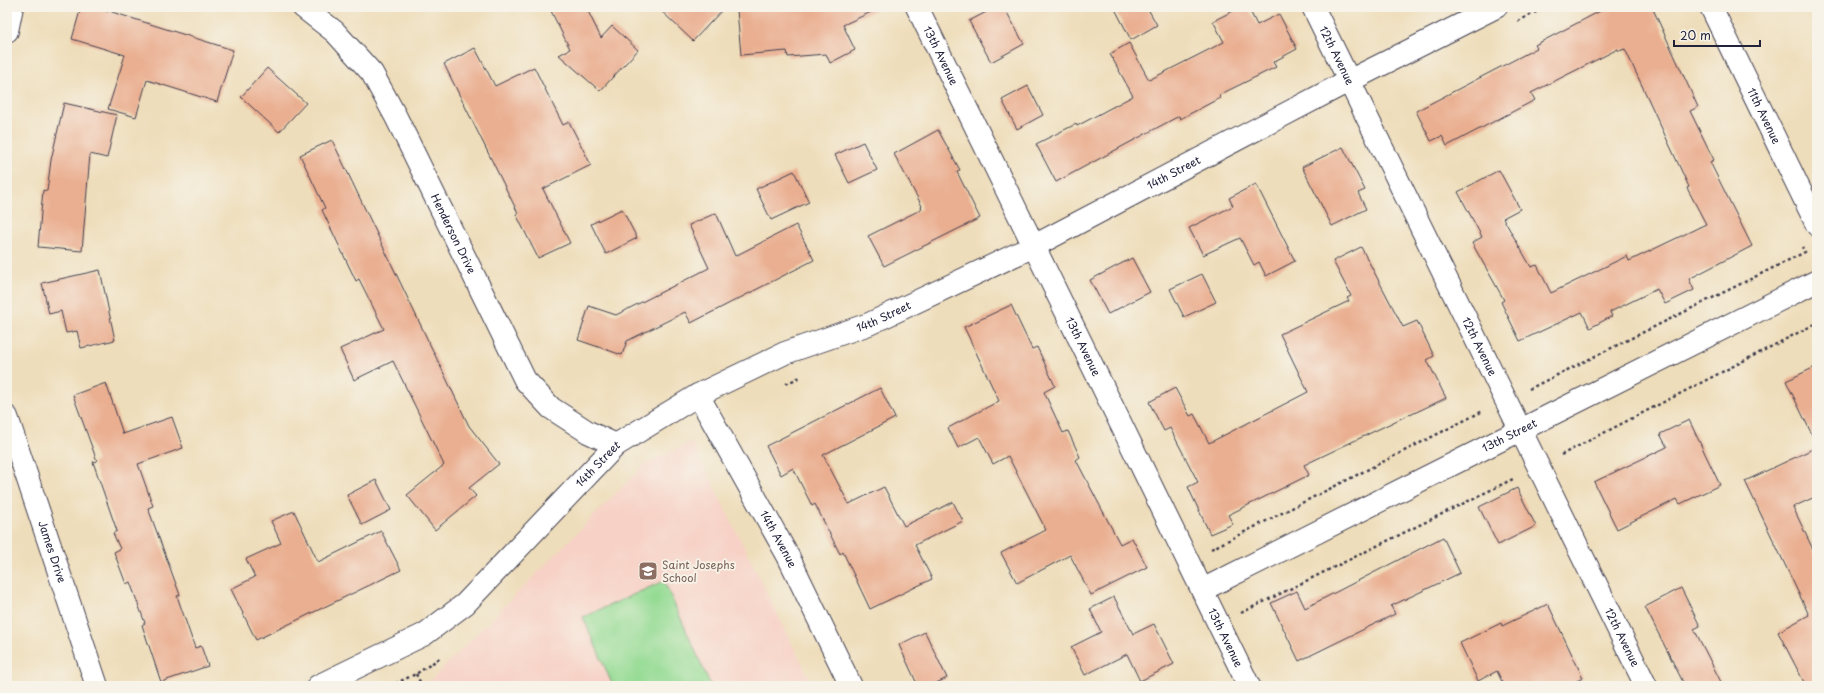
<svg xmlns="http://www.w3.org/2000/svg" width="1824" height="693" font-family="'Playpen Sans',sans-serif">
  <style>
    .built { fill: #f7d1c6 }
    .green { fill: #95db94; stroke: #5c7e68 }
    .building { fill: #eaaf91 }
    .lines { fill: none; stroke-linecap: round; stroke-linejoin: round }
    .minor-casing { stroke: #413e4e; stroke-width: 24 }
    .path { stroke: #413e4e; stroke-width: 2.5; stroke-dasharray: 3 3; stroke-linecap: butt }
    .minor { stroke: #fff; stroke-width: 22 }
    .labels { text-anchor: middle; stroke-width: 3.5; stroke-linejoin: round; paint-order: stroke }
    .street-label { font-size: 11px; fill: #22223b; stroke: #f7f3e8 }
    .education-label { font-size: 11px; fill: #785e54; stroke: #f7f3e8; text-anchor: start }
  </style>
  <rect width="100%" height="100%" fill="#f7f3e8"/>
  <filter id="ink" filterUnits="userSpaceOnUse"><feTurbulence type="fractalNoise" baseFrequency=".025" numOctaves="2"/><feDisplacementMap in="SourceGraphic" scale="8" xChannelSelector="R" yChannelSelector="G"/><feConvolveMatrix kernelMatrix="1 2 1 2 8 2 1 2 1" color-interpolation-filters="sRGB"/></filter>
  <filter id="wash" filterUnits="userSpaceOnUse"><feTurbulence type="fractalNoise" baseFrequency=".012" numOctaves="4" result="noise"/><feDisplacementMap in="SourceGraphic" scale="16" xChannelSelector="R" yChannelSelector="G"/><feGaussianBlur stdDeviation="0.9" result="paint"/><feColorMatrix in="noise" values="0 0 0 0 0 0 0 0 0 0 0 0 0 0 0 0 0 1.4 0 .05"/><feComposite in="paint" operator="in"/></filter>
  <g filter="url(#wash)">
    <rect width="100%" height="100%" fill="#eeddba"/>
    <path class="built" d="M692 442 813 686H416L433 678 645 464Z"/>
    <path class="green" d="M664 581 711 686H613L583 617Z"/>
    <g id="blocks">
      <path class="building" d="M81 7H96L233 50 217 102 147 80 136 117 108 109 125 55 72 39Z
        M549 7H586L601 38 612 26 638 50 600 91 559 55 570 49Z
        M657 7H725L693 41Z
        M769 7H882L843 25 855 50 830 63 826 54 788 57 787 51 741 55 737 10Z
        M996 7H1004L1024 44 991 62 969 21Z
        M1114 7H1147L1157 25 1131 40Z
        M1241 7H1248L1257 25 1279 14 1297 49 1273 62 1276 67 1219 95 1220 98 1180 119 1179 116 1056 182 1036 144 1076 124 1077 126 1133 96 1110 54 1129 43 1149 80 1224 42 1213 21Z
        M1608 7H1652L1698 107 1690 111 1714 160 1710 162 1752 246 1689 279 1694 290 1665 304 1657 289 1610 312 1612 316 1590 328 1582 312 1520 341 1501 302 1504 300 1472 243 1482 237 1458 192 1499 170 1520 209 1503 218 1531 267 1537 265 1551 293 1627 256 1629 261 1706 224 1687 188 1689 187 1625 49 1619 51 1618 49 1531 93 1535 100 1447 146 1442 136 1431 141 1416 111 1537 48 1535 45Z
        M475 48 495 86 534 67 563 125 569 122 591 165 543 189 570 243 538 258 516 214 518 213 444 64Z
        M267 68 306 103 279 132 241 97Z
        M1028 86 1043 115 1017 129 1002 100Z
        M64 103 117 115 107 158 90 154 82 251 38 247 43 190 47 191 51 160Z
        M938 130 960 170 957 172 980 218 884 266 868 236 922 209 921 207 922 206 894 154Z
        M332 140 469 426 499 464 469 488 476 496 435 530 407 495 444 465 393 361 354 380 340 349 384 329 359 279 356 281 322 210 325 208 300 155Z
        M863 142 877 170 849 183 835 155Z
        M1343 147 1365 190 1358 193 1366 209 1332 226 1302 167Z
        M794 171 809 202 771 220 756 189Z
        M1256 184 1295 261 1266 276 1259 262 1254 265 1240 238 1203 255 1189 228 1233 206 1229 198Z
        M622 209 637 238 606 254 591 224Z
        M716 213 735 256 796 225 814 260 691 323 685 312 627 341 622 355 578 340 589 306 616 315 709 268 689 225Z
        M1361 247 1403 327 1417 321 1434 356 1427 360 1446 398 1410 415V414L1304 465 1309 475 1228 515 1233 524 1210 534 1188 487 1198 482 1170 428 1164 431 1149 402 1175 388 1190 416 1194 414 1209 443 1308 392 1280 334 1349 301 1347 298 1351 296 1333 261Z
        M1132 258 1150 292 1108 314 1090 280Z
        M100 270 115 340 81 348 77 331 66 333 61 311 49 314 42 283Z
        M1202 274 1216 302 1184 317 1170 289Z
        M1011 305 1032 349 1037 347 1055 386 1044 392 1063 433 1068 431 1080 457 1076 460 1120 544 1132 538 1147 567 1091 595 1070 555 1017 583 1001 553 1046 530 1008 456 993 464 979 437 958 448 948 428 999 401 964 327Z
        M1817 366V445L1786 381Z
        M106 383 123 434 172 417 183 448 138 464 153 506 148 508 180 595 177 596 195 648 201 646 208 666 161 682 142 625 145 623 130 582 126 584 114 552 120 549 113 533 117 531 93 462 97 461 73 395Z
        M880 388 895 418 823 455 849 504 884 487 904 526 953 502 963 521 915 545 932 579 870 609 843 552 840 554 815 504 812 506 793 468 781 475 766 446Z
        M1689 420 1720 485 1680 504 1677 499 1617 529 1594 482 1667 447 1660 434Z
        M1817 447V496L1793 507 1817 558V686H1806L1778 632 1809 615 1745 481Z
        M376 480 391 510 362 525 347 495Z
        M1517 488 1536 526 1498 545 1479 507Z
        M294 511 318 562 381 531 401 570 256 640 231 589 255 577 246 559 281 543 271 521Z
        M1443 537 1460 573 1391 606 1395 614 1299 661 1271 603 1297 591 1305 608Z
        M1681 588 1700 626 1694 629 1723 686H1685L1645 607Z
        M1114 597 1133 634 1154 624 1174 664 1140 681 1127 654 1085 675 1071 647 1101 632 1090 609Z
        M1548 604 1583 678 1566 686H1504L1497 671 1478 681 1460 643 1501 623 1502 626Z
        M925 632 947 678 930 686H918L899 645Z"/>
    </g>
  </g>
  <g filter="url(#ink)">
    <use href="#blocks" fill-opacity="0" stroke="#413e4e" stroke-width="1"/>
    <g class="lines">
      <g class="minor-casing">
        <g id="minor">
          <path id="s1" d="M303 7 335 32 372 73 396 117 525 380 551 408 588 432 616 445"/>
          <path id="s2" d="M917 7 1249 686"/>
          <path id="s3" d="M1313 7 1646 686"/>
          <path id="s4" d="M1711 7 1817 225"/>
          <path d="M7 31 12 7"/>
          <path id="s5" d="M698 395 788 556 851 686"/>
          <path id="s6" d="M7 417 97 686"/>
          <path id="s7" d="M1202 590 1817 281"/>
          <path id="s8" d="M318 686 425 634 465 604 616 445 698 395 785 353 869 324 1034 246 1335 88 1496 7"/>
        </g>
      </g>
      <path class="path" d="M1518 21 1546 7
        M786 384 800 377
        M1529 389 1805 252 1802 247
        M1561 455 1817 323
        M1211 549 1483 411
        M1241 613 1515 478
        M416 674 422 686
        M390 686 416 674 440 658"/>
      <use href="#minor" class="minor"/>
    </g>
  </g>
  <defs>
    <g id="school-square" transform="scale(1)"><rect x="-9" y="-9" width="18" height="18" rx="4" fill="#8d6e63" stroke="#f7f3e8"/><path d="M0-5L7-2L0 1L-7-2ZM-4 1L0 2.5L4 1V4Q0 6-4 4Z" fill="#fff"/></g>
  </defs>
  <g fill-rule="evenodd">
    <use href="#school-square" x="648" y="571"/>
  </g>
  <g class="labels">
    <g class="street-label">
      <text dy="4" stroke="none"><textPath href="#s2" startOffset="54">13th Avenue</textPath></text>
      <text dy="4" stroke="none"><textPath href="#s3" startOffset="54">12th Avenue</textPath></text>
      <text dy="4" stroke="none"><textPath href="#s4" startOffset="121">11th Avenue</textPath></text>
      <text dy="4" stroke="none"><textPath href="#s8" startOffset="1010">14th Street</textPath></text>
      <text dy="4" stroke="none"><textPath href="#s1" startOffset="276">Henderson Drive</textPath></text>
      <text dy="4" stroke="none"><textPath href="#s8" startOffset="686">14th Street</textPath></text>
      <text dy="4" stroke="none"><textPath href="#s2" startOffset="378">13th Avenue</textPath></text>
      <text dy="4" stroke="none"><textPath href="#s3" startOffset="378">12th Avenue</textPath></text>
      <text dy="4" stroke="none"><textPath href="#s7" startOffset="344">13th Street</textPath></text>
      <text dy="4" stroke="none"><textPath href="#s8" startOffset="362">14th Street</textPath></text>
      <text dy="4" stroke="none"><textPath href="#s5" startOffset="165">14th Avenue</textPath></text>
      <text dy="4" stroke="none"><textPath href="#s6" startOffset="142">James Drive</textPath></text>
      <text dy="4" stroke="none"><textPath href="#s3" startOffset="702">12th Avenue</textPath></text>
      <text dy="4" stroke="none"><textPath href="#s2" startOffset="702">13th Avenue</textPath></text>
    </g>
    <g class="education-label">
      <text x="662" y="569">Saint Josephs<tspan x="662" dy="13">School</tspan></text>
    </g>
  </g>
  <rect width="1824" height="693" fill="none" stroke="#f7f3e8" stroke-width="24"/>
  <path d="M1674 40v6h86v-6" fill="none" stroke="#22223b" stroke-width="2"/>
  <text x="1680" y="40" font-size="12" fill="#22223b" stroke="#f7f3e8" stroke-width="3" paint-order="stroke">20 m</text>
</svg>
